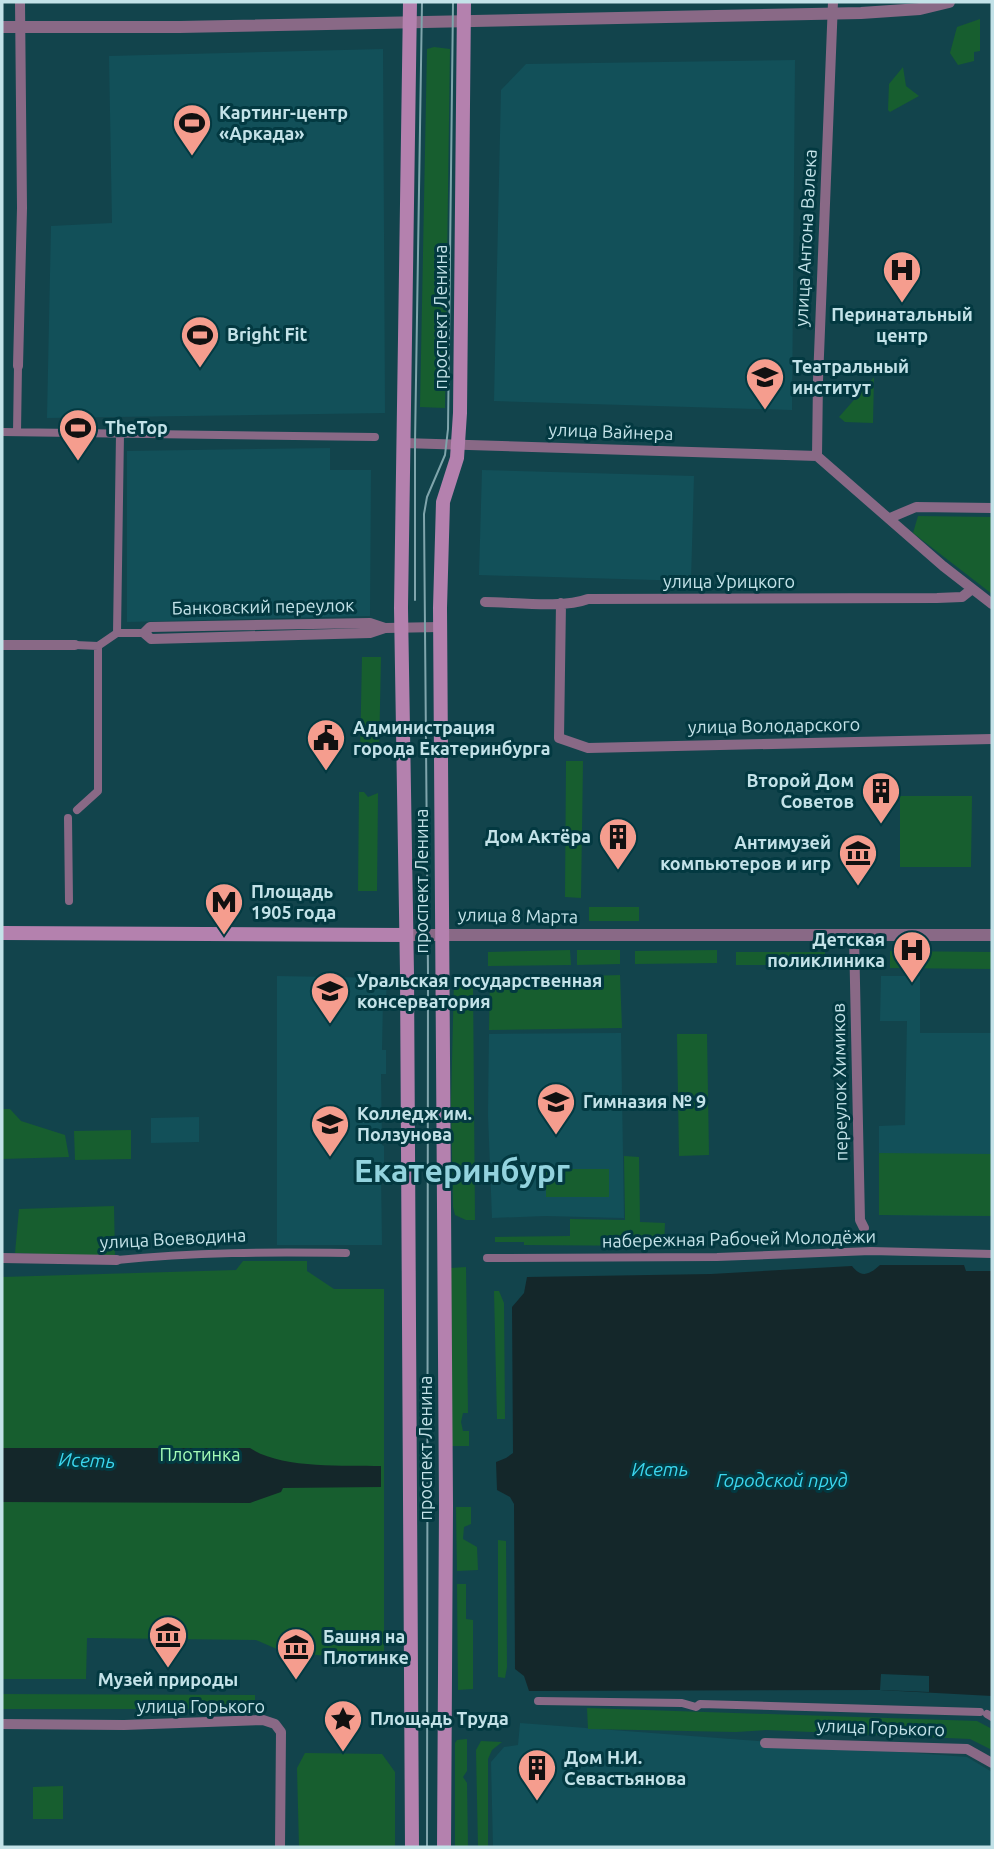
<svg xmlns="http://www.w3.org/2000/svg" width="994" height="1849" font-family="Ubuntu,sans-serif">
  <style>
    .built { fill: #125059 }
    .green { fill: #175e2f }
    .water { fill: #14272a }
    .pier { fill: #12444c }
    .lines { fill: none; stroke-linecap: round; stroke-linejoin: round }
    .pedestrian { stroke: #896986; stroke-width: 8 }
    .minor { stroke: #896986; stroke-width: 10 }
    .tertiary { stroke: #896986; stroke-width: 12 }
    .secondary { stroke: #b481ae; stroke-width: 14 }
    .tram { stroke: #7fa5ac; stroke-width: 2 }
    .labels { text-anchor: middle; stroke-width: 6; stroke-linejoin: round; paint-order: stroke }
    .poi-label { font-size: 18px; font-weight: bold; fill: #c3e2e8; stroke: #033941; text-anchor: start }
    .street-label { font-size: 18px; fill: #c3e2e8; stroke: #033941 }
    .park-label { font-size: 18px; fill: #a4fcb7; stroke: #033941 }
    .water-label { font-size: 19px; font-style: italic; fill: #3bd6ee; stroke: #033941 }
    .town-label { font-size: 32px; font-weight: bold; fill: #93d3de; stroke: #033941 }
  </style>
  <rect width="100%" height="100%" fill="#12444c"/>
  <path class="built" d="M383 49 385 413 47 418 51 226 112 223 109 56Z
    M795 60 792 410 494 401 501 90 526 64Z
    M330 448V470H371L370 616 127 622V451Z
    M482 470 694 476 691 581 479 575Z
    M277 976 387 978 386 999 383 1000 382 1050H386V1074H381L382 1145 384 1146V1173L381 1174 382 1245H277Z
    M881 976H920V1033H992V1216L879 1215V1126L905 1125 907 1021H880Z
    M621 1033 624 1218 545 1216 492 1218 488 1115 489 1034Z
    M199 1117V1142L151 1143V1118Z
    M520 1723 967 1757 992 1772V1847H493L491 1762 504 1747 518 1745Z"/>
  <path class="green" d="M980 19V51L974 52V61L958 65 950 53 957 27Z
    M434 47 450 49 445 408 420 407 427 49Z
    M903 67 906 86 919 96 890 112 888 110 889 84Z
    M874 377 873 423 845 422 839 417Z
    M918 516 992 517V594L913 533Z
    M362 657H381L379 754H374L372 751 360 754Z
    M566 761H583L581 898 565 897Z
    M359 792H364L368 797 378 793 377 891H358Z
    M900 796H972L971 867H900Z
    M589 907H639V921H589Z
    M570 950 571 965 488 966V952Z
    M577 950H620V964L577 965Z
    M717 950V963L635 964V951Z
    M890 951 992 952V969L890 968Z
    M736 952H825V965H736Z
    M620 975 622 1028 489 1030 490 979Z
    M454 978H469L473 982 475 1220H466L455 1215 453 1207 451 1102Z
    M677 1034H707L709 1155 679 1156Z
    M2 1109H10L21 1121 65 1135 69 1157 2 1159Z
    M131 1130V1159L75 1160 74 1131Z
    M879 1153 992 1154V1216L879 1215Z
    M624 1156 639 1157 640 1222 665 1223 664 1246 524 1245V1242H495V1237L570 1236V1219L625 1220Z
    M546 1169H609V1197H546Z
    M114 1206 115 1257 15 1253 19 1209Z
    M243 1261H307V1271L334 1289H384V1656L362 1658 286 1653 256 1640 87 1638 86 1679H2V1277L236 1270Z
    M466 1267 468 1413H463L461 1422 463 1431H469V1446H452L451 1268Z
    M494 1291H499L504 1303 505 1419H497Z
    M456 1507H471V1524L464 1527 463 1539 477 1547 478 1570 457 1571Z
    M498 1540 506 1541 507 1667 505 1678 498 1677Z
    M466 1584V1619L473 1620V1689L458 1690 457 1584Z
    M2 1694 255 1695V1709H2Z
    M587 1708 977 1721 992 1729V1750L970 1739 766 1730 736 1732 588 1729Z
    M467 1739V1771L463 1777 467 1783 468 1847H455V1743L457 1740Z
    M481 1741 502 1742 492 1750 488 1759V1847H478L476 1750Z
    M305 1753 382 1754 395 1772V1847H299L297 1768Z
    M63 1786V1819H33V1787Z"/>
  <path class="water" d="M880 1265H964L966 1271H992V1696L880 1690 529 1691 524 1676 515 1669 514 1504 510 1497 497 1490 496 1462 506 1458 513 1453 512 1307 524 1293 527 1277 711 1274 852 1266C862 1279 870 1274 880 1265Z
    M2 1448H250C281 1469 343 1465 381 1466V1487L283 1488 281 1492 250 1503 2 1502Z"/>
  <path class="pier" d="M881 1674 929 1676V1692L880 1690Z"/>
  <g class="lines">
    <path class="pedestrian" d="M2 432 375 437
      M17 432 18 366
      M117 633 120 434
      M75 645 98 646 117 633H144
      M77 810 98 791V646
      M68 818 69 901
      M487 1258 717 1257 871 1251 992 1254
      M117 1260C194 1252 270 1252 346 1253
      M538 1701 682 1703 696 1707 700 1704 980 1712
      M987 1714 992 1717"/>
    <path class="minor" d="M833 2 818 380 817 456 943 566 992 604
      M18 366 22 208 20 2
      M403 443 817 456
      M890 518 916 507 992 508
      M485 602C513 602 562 609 588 599L937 598 962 597 972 589
      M561 603 559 738 588 748 992 739
      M385 628 370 633 151 639 144 633 150 627 370 623 385 628 440 627
      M2 645H75
      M854 935 860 1220 864 1228
      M2 1258 117 1260
      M2 1724 124 1725 263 1720 275 1724 281 1732 280 1847
      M765 1743 967 1749 992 1763"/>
    <path class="tertiary" d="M2 27H179L861 13 920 9 949 2
      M406 935H992"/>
    <path class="secondary" d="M410 2 401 608 407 973 412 1847
      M2 933 406 935
      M444 1847 446 1505 440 608 443 502 457 458 460 413 464 2"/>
    <path class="tram" d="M415 600V443L422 2
      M427 1847 428 974 424 514 427 497 445 455 448 429 453 2"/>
  </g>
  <defs>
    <g id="stadium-pin" transform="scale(2.0125)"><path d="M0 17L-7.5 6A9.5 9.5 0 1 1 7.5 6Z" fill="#f59d8e" stroke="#033941"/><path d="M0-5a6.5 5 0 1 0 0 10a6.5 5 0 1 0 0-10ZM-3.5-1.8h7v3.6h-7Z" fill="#111"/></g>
    <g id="hospital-pin" transform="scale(2.0125)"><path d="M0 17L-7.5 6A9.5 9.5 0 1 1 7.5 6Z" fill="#f59d8e" stroke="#033941"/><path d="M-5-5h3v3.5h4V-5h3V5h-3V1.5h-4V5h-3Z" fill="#111"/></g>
    <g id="university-pin" transform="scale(2.0125)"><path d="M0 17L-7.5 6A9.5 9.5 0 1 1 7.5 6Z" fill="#f59d8e" stroke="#033941"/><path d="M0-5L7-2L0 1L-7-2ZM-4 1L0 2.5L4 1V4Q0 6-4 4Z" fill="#111"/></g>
    <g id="civic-pin" transform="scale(2.0125)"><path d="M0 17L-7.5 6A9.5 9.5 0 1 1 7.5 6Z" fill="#f59d8e" stroke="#033941"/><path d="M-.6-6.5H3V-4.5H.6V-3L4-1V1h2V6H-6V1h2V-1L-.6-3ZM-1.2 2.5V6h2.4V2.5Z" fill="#111"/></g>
    <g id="building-pin" transform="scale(2.0125)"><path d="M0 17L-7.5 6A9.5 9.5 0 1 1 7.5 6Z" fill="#f59d8e" stroke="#033941"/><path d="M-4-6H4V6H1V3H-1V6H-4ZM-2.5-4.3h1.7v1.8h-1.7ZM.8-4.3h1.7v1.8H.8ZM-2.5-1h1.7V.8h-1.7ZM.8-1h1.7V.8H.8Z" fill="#111"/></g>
    <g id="museum-pin" transform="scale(2.0125)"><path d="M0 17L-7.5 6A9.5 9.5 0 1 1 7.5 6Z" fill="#f59d8e" stroke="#033941"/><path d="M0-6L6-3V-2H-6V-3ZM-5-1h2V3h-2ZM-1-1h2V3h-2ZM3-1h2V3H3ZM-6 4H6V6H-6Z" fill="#111"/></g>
    <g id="metro-pin" transform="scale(2.0125)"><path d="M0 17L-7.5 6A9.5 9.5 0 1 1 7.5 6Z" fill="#f59d8e" stroke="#033941"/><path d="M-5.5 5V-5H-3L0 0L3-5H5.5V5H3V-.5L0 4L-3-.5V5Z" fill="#111"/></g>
    <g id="school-pin" transform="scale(2.0125)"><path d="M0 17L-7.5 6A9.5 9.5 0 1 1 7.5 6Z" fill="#f59d8e" stroke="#033941"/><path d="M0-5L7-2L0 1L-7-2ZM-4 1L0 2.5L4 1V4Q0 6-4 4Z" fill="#111"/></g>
    <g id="sight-pin" transform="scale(2.0125)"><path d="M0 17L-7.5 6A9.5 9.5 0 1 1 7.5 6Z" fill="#f59d8e" stroke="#033941"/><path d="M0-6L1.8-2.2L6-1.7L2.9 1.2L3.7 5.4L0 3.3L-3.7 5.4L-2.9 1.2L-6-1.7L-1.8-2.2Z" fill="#111"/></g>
  </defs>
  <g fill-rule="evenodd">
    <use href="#stadium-pin" x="192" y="123"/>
    <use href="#hospital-pin" x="902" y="270"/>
    <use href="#stadium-pin" x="200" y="335"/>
    <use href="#university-pin" x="765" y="377"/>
    <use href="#stadium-pin" x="78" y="428"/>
    <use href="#civic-pin" x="326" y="738"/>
    <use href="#building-pin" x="881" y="791"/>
    <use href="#building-pin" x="618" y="837"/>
    <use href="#museum-pin" x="858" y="853"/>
    <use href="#metro-pin" x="224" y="902"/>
    <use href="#hospital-pin" x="912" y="950"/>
    <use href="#university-pin" x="330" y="991"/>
    <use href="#school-pin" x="556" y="1102"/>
    <use href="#university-pin" x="330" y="1124"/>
    <use href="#museum-pin" x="168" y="1635"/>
    <use href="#museum-pin" x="296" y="1647"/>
    <use href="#sight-pin" x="343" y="1719"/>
    <use href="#building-pin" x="537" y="1768"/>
  </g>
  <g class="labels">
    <g class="poi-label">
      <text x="219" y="119">Картинг-центр<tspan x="219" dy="21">«Аркада»</tspan></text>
      <text x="902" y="321" text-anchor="middle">Перинатальный<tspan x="902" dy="21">центр</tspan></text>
      <text x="227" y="341">Bright Fit</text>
      <text x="792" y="373">Театральный<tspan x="792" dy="21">институт</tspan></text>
      <text x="105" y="434">TheTop</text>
      <text x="353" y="734">Администрация<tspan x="353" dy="21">города Екатеринбурга</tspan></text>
      <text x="854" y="787" text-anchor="end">Второй Дом<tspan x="854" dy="21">Советов</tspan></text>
      <text x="591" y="843" text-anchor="end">Дом Актёра</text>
      <text x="831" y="849" text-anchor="end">Антимузей<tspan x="831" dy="21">компьютеров и игр</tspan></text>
      <text x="251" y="898">Площадь<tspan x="251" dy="21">1905 года</tspan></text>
      <text x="885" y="946" text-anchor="end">Детская<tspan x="885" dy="21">поликлиника</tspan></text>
      <text x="357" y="987">Уральская государственная<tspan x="357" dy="21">консерватория</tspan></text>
      <text x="583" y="1108">Гимназия № 9</text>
      <text x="357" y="1120">Колледж им.<tspan x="357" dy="21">Ползунова</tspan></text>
      <text x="323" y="1643">Башня на<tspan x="323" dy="21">Плотинке</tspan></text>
      <text x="168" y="1686" text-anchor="middle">Музей природы</text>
      <text x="370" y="1725">Площадь Труда</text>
      <text x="564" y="1764">Дом Н.И.<tspan x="564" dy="21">Севастьянова</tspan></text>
    </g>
    <g class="street-label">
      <text transform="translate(806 238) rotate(-87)" y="6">улица Антона Валека</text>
      <text transform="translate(441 317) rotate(-90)" y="6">проспект Ленина</text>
      <text transform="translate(611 432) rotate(2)" y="6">улица Вайнера</text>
      <text x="729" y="588">улица Урицкого</text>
      <text transform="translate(263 607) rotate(-1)" y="6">Банковский переулок</text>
      <text transform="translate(774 726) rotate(-1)" y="6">улица Володарского</text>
      <text transform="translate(422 881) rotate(-90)" y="6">проспект Ленина</text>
      <text transform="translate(518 916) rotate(1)" y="6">улица 8 Марта</text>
      <text transform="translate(840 1082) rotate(-91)" y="6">переулок Химиков</text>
      <text transform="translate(173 1239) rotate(-3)" y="6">улица Воеводина</text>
      <text transform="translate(739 1239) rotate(-1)" y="6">набережная Рабочей Молодёжи</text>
      <text transform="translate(426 1448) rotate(-90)" y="6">проспект Ленина</text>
      <text x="201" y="1713">улица Горького</text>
      <text transform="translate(881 1728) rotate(2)" y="6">улица Горького</text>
    </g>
    <g class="park-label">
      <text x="200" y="1461">Плотинка</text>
    </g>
    <g class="water-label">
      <text transform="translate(87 1460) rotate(2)" y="7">Исеть</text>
      <text x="660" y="1476">Исеть</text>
      <text x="782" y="1487">Городской пруд</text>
    </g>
    <g class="town-label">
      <text x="462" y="1182">Екатеринбург</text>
    </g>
  </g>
  <rect width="994" height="1849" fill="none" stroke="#c3e2e8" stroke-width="7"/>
</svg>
